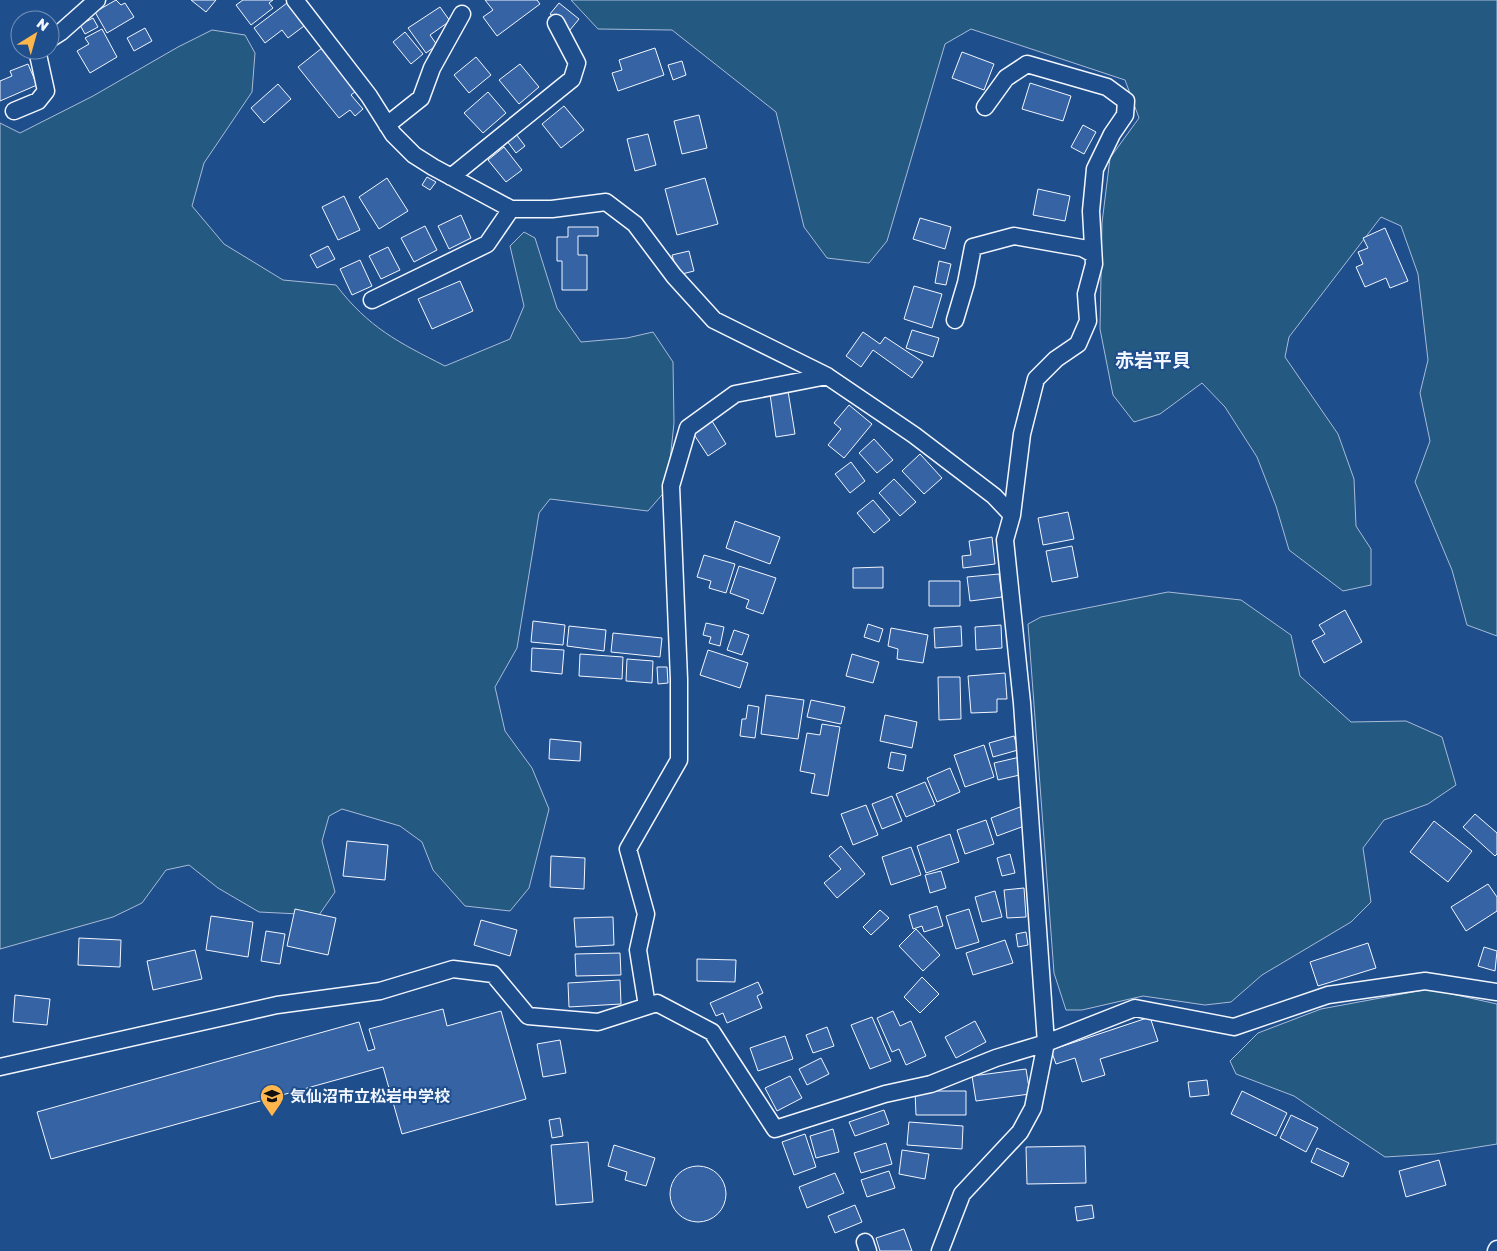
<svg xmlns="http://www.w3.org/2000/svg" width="1497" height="1251" font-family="'Golos Text','Noto Sans JP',sans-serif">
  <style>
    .green { fill: #245a82; stroke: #a8bbd7 }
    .building { fill: #3563a3; stroke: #f2f6ff }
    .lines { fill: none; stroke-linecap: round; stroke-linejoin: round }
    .minor-casing { stroke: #f2f6ff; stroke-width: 19 }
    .minor { stroke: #1f4e8c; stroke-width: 16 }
    .labels { text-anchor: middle; stroke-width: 4; stroke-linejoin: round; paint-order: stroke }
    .poi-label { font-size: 16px; font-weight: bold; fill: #f2f6ff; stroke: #1f4e8c; text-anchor: start }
    .quarter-label { font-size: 19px; font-weight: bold; fill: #f2f6ff; stroke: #1f4e8c }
  </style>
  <rect width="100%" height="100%" fill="#1f4e8c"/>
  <path class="green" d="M571 0H1497V636L1467 625 1452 570 1415 482 1430 441 1420 393 1428 360 1418 274 1401 226 1381 217 1289 337 1285 357 1338 434 1354 479 1356 526 1371 549V585L1343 591 1289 550 1276 506 1257 457 1225 407 1202 383 1160 414 1134 422 1113 395 1100 329 1102 223 1110 158 1139 118 1125 80 971 29 945 44 887 241 869 263 827 258 804 227 776 112 672 30 598 29Z
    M212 30 245 35 255 53 252 92 204 163 192 206 224 244 283 280 336 285C369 328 398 342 445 366L510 339 524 306 510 246 524 232 535 238 557 308 581 342 627 338 653 332 673 362 674 423 667 489 648 511 550 499 539 513 517 648 495 687 505 731 532 768 549 809 529 888 510 911 465 906 433 870 422 842 400 826 342 809 329 816 322 841 335 892 319 915 259 912 218 888 189 865 166 870 142 903 113 917 0 949V123L20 133 93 96 178 47Z
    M1168 592 1241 600 1291 635 1300 676 1351 722 1406 721 1442 737 1456 785 1428 804 1384 820 1363 848 1371 902 1351 922 1262 975 1231 1002 1205 1005 1143 996 1082 1010H1066L1054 973 1028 624 1041 617Z
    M1429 989 1497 1004V1144L1435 1154 1385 1157 1294 1096 1236 1074 1230 1061 1258 1033 1321 1009Z"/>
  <path class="building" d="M116 0 121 5 125 3 134 17 107 33 95 12Z
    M191 0H216L206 12Z
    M243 0H273L269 3 273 8 251 25 236 5Z
    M485 0H537L540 4 497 36 483 17 493 10Z
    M287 3 304 26 288 38 282 30 265 43 254 28Z
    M559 3 579 19 570 30 550 14Z
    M440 7 450 21 430 35 437 45 426 53 408 28Z
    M93 18 98 27 85 34 80 25Z
    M145 28 152 41 134 51 127 38Z
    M102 29 117 57 90 73 77 51 89 44 85 38Z
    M405 32 423 54 411 64 393 42Z
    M322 48 356 91 351 95 363 109 355 116 350 110 339 118 298 67Z
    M655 48 664 75 618 91 612 73 622 70 619 60Z
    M962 52 994 64 984 90 952 78Z
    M476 57 491 75 469 93 454 75Z
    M682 61 686 75 673 80 668 65Z
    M28 64 37 85 0 101V81L12 76 10 71Z
    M520 64 539 87 519 104 499 80Z
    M1030 83 1071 96 1063 121 1022 109Z
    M278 84 291 99 264 123 251 108Z
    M488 92 506 113 483 133 464 113Z
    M564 106 584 130 561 148 542 124Z
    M699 115 707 148 682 154 674 121Z
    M1083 125 1096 132 1084 154 1071 147Z
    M516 134 525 146 516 153 507 141Z
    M648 134 656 165 635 171 627 139Z
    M504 147 522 170 506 182 488 160Z
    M427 177 436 182 430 190 422 185Z
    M387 178 408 211 379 229 359 197Z
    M705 178 718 224 677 235 665 189Z
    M1038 189 1070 196 1065 221 1033 215Z
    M344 196 360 230 338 240 322 207Z
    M461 215 471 238 449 249 438 226Z
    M920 218 951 227 945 249 913 239Z
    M425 226 437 250 414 262 401 238Z
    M568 227H598V236H578V255H587V290H562V261H557V237H568Z
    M1385 228 1408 281 1390 288 1386 278 1365 287 1356 267 1363 264 1358 252 1368 248 1363 238Z
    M328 246 335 259 317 268 310 255Z
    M388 247 400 270 381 279 369 256Z
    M689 251 694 271 678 275 672 255Z
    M360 260 372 286 352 295 340 269Z
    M939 261 951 264 946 285 935 283Z
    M460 281 473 311 432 329 418 299Z
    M914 286 942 294 932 328 904 319Z
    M912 330 939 338 933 357 906 348Z
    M863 332 880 344 885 337 923 362 912 378 873 350 861 367 846 356Z
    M788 391 795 434 776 437 770 394Z
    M849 405 872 424 844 458 828 445 841 429 834 423Z
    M712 421 726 444 708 456 693 433Z
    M874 439 893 460 877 473 859 453Z
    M920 454 942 478 924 494 902 471Z
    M851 462 865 481 850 493 835 474Z
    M894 479 916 502 900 516 879 493Z
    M873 500 890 520 874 533 857 513Z
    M1068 512 1074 539 1043 545 1038 518Z
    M735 521 780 537 770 564 726 548Z
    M992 537 995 564 963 568 962 556 971 555 969 541Z
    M1072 546 1078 577 1052 582 1046 551Z
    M704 555 735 564 726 593 709 588 711 581 697 577Z
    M739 566 776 578 763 614 746 608 749 600 730 593Z
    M883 567V588H853V568Z
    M999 574 1002 597 970 601 967 577Z
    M929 581H960V606H929Z
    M1345 610 1362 642 1324 663 1312 641 1325 634 1319 625Z
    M533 621 565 625 563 645 531 642Z
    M706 623 724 627 720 646 709 643 711 637 703 635Z
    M868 624 883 629 879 642 864 637Z
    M1001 625 1002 648 976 650 975 627Z
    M569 626 606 630 604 651 567 646Z
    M961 626 962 646 935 648 934 628Z
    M891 628 928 635 923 663 897 659 898 649 888 646Z
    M734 630 749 635 742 655 727 650Z
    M613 633 662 638 660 657 611 652Z
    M532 648 564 650 562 674 531 671Z
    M708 650 748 663 740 688 700 675Z
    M580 654 623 657 622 679 579 676Z
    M852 654 879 662 873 683 846 676Z
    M627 659 653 661 652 683 626 681Z
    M657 667H667L668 683 658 684Z
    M1005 673 1007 699H997V712L971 713 968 676Z
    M938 677H960L961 719 939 720Z
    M766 695 804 700 798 739 761 734Z
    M811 700 845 707 841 724 807 717Z
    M748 705 759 707 755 738 740 736 742 719H746Z
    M885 715 917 722 912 748 880 741Z
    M822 724 840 727 828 796 811 793 815 774 800 771 807 733 820 735Z
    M1014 736 1018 750 993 757 989 743Z
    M550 739 581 742 580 761 549 759Z
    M984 745 994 777 965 787 954 755Z
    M891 752 906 755 903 771 888 768Z
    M1020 757 1024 774 998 780 994 763Z
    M950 768 960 792 937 802 927 778Z
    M925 782 935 805 906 817 896 794Z
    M892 796 902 821 882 829 872 804Z
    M866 805 878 835 853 845 841 814Z
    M1020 807 1027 825 997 836 991 818Z
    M1475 814 1497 833V854L1495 856 1463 827Z
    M986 820 994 844 965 854 957 830Z
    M1434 821 1472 851 1448 882 1410 852Z
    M950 834 959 862 926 873 917 846Z
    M347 841 388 845 385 880 343 876Z
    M841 846 865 874 837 898 824 883 841 869 829 856Z
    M911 847 921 875 891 885 882 857Z
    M1010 854 1015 873 1002 876 997 858Z
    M551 856 585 858 584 889 550 887Z
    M941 871 946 888 930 893 925 875Z
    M1488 884 1497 897V911L1466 931 1451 907Z
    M1024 888 1026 917 1007 918 1004 890Z
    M995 891 1002 917 982 922 975 897Z
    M937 906 943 926 924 932 922 926 913 929 909 915Z
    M295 909 336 918 328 955 287 946Z
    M969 909 979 942 956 949 946 916Z
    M880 910 889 918 871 935 863 927Z
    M211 916 253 922 248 957 206 950Z
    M613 917 614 945 576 947 574 918Z
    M481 920 517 930 510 956 474 945Z
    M916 929 940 955 923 971 899 946Z
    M266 931 285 934 280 964 261 961Z
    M1026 932 1028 945 1018 947 1016 934Z
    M79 938 121 940 120 967 78 965Z
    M1005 940 1013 963 973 975 966 953Z
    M1368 943 1376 968 1318 986 1310 962Z
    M1484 947 1497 951 1495 971 1478 966Z
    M195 950 202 979 153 990 147 961Z
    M620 953 621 975 576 976 575 954Z
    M697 959 736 960 735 982 697 981Z
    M922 977 939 994 920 1013 904 997Z
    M620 980 621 1004 569 1007 568 983Z
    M758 982 763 993 757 996 762 1008 727 1023 723 1013 716 1016 710 1003Z
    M15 995 50 999 47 1025 13 1022Z
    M443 1009 447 1026 501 1011 526 1099 402 1134 383 1067 51 1159 37 1112 359 1022 368 1051 375 1049 369 1029Z
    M893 1011 900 1026 911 1021 926 1056 906 1065 899 1049 892 1052 877 1018Z
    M872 1017 891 1061 870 1069 851 1025Z
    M1150 1017 1158 1041 1100 1059 1105 1075 1082 1082 1075 1058 1056 1064 1051 1050Z
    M975 1021 986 1042 956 1058 945 1037Z
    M827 1027 834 1046 813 1053 806 1035Z
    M785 1036 793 1059 758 1071 750 1048Z
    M560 1040 566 1073 543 1077 537 1044Z
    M821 1058 829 1074 807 1085 799 1069Z
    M1026 1069 1030 1094 976 1101 972 1076Z
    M790 1076 802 1098 777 1111 765 1088Z
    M1207 1080 1209 1095 1190 1097 1188 1082Z
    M915 1091H966V1115H916Z
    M1242 1091 1287 1113 1276 1136 1231 1114Z
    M884 1110 889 1124 855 1136 849 1122Z
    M1291 1115 1318 1128 1306 1152 1280 1138Z
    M560 1118 563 1136 552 1138 549 1120Z
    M909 1122 963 1126 962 1149 907 1145Z
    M833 1129 839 1152 816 1158 810 1136Z
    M805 1134 816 1167 794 1175 782 1142Z
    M588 1142 593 1202 556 1205 551 1145Z
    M886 1143 892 1164 861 1173 854 1153Z
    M614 1145 655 1158 646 1186 625 1180 627 1172 608 1166Z
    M1085 1146 1086 1183 1027 1184 1026 1147Z
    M1317 1148 1349 1163 1343 1177 1311 1162Z
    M902 1150 929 1154 925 1179 899 1174Z
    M1439 1160 1446 1185 1406 1197 1399 1171Z
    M670 1194a28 28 0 1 1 56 0a28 28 0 1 1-56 0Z
    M889 1171 895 1188 867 1197 861 1180Z
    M835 1173 844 1193 807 1208 799 1187Z
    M855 1205 862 1222 835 1233 828 1216Z
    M1092 1205 1094 1218 1077 1221 1075 1207Z
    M904 1229 912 1251H880L876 1238Z"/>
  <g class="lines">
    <g class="minor-casing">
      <path id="minor" d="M50 39 61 32 97 0
        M985 107 1006 78 1027 64 1107 87 1126 101 1125 115 1112 134 1095 169 1091 211 1094 264 1086 294 1088 321 1078 344 1056 359 1036 379 1022 434 1012 515
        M14 111 38 101 46 91 37 50
        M387 125 421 98 432 68 462 14
        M451 177 572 79 577 63 556 23
        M372 300 487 244 511 209
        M955 320 966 283 973 247 1014 236 1082 248 1093 254
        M647 1006 638 950 646 914 628 849 679 760V679L671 486 688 428 735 394 827 376
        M0 1067 277 1005 380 991 453 969 493 974 528 1016 598 1022 657 1003 712 1032 775 1129 885 1094 931 1084 996 1058 1046 1043 1022 703 1005 540 1012 515 994 496 914 435 827 376 714 320 674 276 635 224 606 202 552 209H511L433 167 414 155 393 134 369 96 295 0
        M865 1242 868 1251
        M940 1251 962 1194 1020 1132 1033 1108 1046 1043 1135 1008 1234 1027 1328 995 1425 981 1497 992
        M1496 1251 1497 1249"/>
    </g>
    <use href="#minor" class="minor"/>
  </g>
  <defs>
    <g id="school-pin" transform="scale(1.25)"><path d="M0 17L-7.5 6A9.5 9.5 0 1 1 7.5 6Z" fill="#ffb74d" stroke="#1f4e8c"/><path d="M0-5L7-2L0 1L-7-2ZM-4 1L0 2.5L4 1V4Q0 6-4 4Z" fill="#111"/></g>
  </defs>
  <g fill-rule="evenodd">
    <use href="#school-pin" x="272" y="1096"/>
  </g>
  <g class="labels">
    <g class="poi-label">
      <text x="290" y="1102">気仙沼市立松岩中学校</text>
    </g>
    <g class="quarter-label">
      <text x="1153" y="367">赤岩平貝</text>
    </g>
  </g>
  <g transform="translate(35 35) rotate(37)"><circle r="24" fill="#1f4e8c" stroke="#7391ba"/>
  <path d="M0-4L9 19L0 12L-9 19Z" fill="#ffb74d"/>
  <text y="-8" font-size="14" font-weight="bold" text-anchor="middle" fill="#f2f6ff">N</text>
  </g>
</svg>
